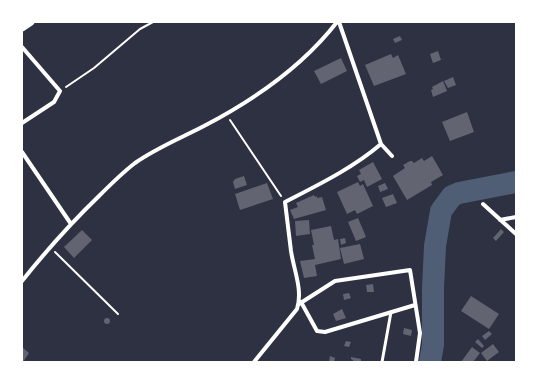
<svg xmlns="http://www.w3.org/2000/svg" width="538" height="384" font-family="'DM Sans',sans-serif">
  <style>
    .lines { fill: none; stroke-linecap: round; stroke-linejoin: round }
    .river { stroke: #4f5d75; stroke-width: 22 }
    .building { fill: #626471 }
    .path { stroke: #fff; stroke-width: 2 }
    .service { stroke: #fff; stroke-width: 3 }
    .minor { stroke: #fff; stroke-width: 4 }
    .tertiary { stroke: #fff; stroke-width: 7 }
  </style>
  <rect width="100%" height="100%" fill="#2d3142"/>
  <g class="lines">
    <path class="river" d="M430 362 433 345V288L435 246 441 211 452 196 459 193 516 182"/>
  </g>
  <path class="building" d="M400 36 402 40 395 43 393 39Z
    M438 51 441 60 433 63 430 54Z
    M391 54 393 58 398 55 406 74 374 86 365 65Z
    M341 58 347 71 321 84 314 71Z
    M453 77 456 85 448 88 444 81Z
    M443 81 447 91 433 97 431 90 433 89 432 87Z
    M467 112 474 132 450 141 442 122Z
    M432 156 443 175 431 182 432 185 407 200 393 176 405 168 403 165 410 161H412L414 163 422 158 424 161Z
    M373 162 382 179 367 187 364 180 360 182 357 176 361 174 359 170Z
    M244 176 247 185 235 189 233 182 235 179Z
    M358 182 360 186 363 184 373 206 357 214 355 210 347 214 337 192Z
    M267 183 273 199 240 210 235 194Z
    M385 183 388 189 380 192 378 186Z
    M393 194 397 203 386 207 382 198Z
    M314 195 315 197 317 196V198L322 197 326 210 294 219 290 210 298 207 296 203Z
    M358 218 366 237 356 241 348 222Z
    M309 220 310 234 296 236 295 221Z
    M331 226 334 240 338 239 341 259 315 265 317 276 304 278 300 261 315 259 312 245H314L311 230Z
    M501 229 504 232 496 241 493 238Z
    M82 230 92 240 74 258 64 247Z
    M345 238 346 243 341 245 340 239Z
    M360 244 364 259 344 264 340 248Z
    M373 284 374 292H367L366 285Z
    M349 293 351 298 344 300 343 294Z
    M471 296 499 314 489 329 461 311Z
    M342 309 346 318 336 321 333 314Z
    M104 321a3 3 0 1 1 6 0a3 3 0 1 1-6 0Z
    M404 328 412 330 411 336 403 334Z
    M489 331 492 334 485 340 482 336Z
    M478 339 484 346 482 348 475 342Z
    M346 341 351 342 349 347 344 346Z
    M493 344 499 352 487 361 481 353Z
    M22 347 29 353 23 362H22Z
    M472 347 480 353 473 362H461Z
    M330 356 335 358 334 362H329Z
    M351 357 361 359V362H353V360L351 359Z"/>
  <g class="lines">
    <path class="path" d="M66 87 94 68 140 29 153 22
      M230 120 281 196
      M55 252 118 314"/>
    <path class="service" d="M382 362 391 312"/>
    <path class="minor" d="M22 47 60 91 54 102 22 123
      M381 144 392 156
      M22 152 71 224
      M483 204 516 234
      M500 220 516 217
      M22 281C46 251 71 223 99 196 110 185 122 173 135 163 156 148 181 138 204 126 254 100 302 67 337 22
      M301 302 317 331 325 332 415 305
      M299 304 335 281 410 270 420 333 416 362
      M254 362 297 309C303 290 294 271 291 251 289 235 287 218 285 202 318 185 353 168 381 144L339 22"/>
    <path class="tertiary" d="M22 28 31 22"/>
  </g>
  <rect width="538" height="384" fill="none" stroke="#ffffff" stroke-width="46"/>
</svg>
